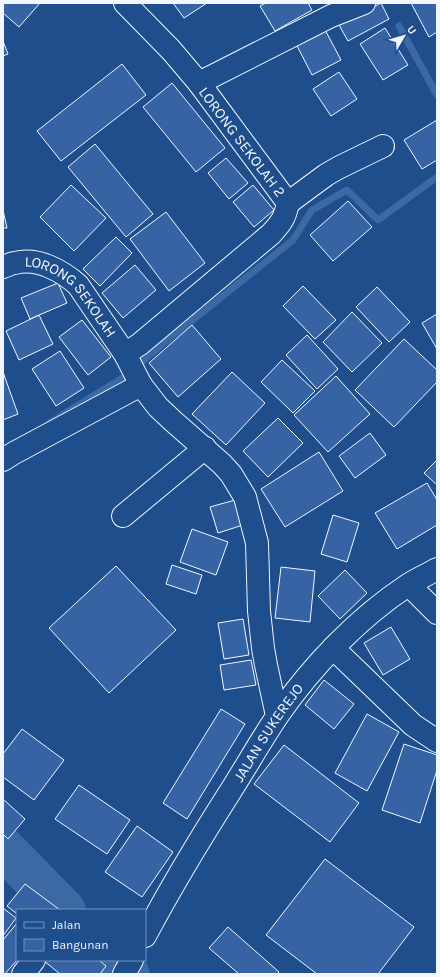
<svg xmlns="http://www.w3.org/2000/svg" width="440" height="977" font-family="Karla,sans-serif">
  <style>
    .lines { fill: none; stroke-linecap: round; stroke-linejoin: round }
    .stream { stroke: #3b69a3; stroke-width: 7 }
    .river { stroke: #3b69a3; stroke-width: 43 }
    .building { fill: #3563a3; stroke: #f2f6ff }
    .minor-casing { stroke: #f2f6ff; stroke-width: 24 }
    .minor { stroke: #1f4e8c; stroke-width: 22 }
    .labels { text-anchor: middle; stroke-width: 3; stroke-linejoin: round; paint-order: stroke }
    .street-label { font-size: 15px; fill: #f2f6ff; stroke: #1f4e8c }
  </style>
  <rect width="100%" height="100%" fill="#1f4e8c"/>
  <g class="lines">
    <path class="stream" d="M399 26 437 95
      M51 422 124 377 159 347 293 240 312 210 347 190 378 220 437 177"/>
    <path class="river" d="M3 848 64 910
      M114 960 128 974"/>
  </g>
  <path class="building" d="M3 3H40L19 27 3 13Z
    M173 3H207L184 18Z
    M266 3H308L312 10 275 31 260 6Z
    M381 3 389 19 348 41 339 25Z
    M411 3H437V32L429 37Z
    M323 26 341 60 312 75 294 40Z
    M385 28 408 65 383 80 360 44Z
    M3 41 8 54 3 56Z
    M122 64 146 95 61 161 37 131Z
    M339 72 357 99 331 116 313 89Z
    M172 83 225 148 196 172 143 107Z
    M437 120V160L422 169 404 140Z
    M95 144 153 214 126 237 68 167Z
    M226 158 248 183 229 199 208 173Z
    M71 185 106 218 74 251 40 217Z
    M253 185 274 210 254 227 233 202Z
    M348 201 372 227 333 261 310 235Z
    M3 210 7 228H3Z
    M166 212 205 263 169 291 130 239Z
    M116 237 132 253 100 286 83 269Z
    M135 265 156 290 123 318 102 293Z
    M58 283 67 303 30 319 21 298Z
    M303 286 336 320 315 339 283 306Z
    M377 287 410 322 389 342 356 307Z
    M352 312 382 343 352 372 323 342Z
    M437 314V349L422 323Z
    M39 315 53 344 19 360 6 331Z
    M82 320 111 357 88 375 59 337Z
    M192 325 221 359 178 397 149 363Z
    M307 335 338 369 317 389 286 355Z
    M404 339 437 370V382L394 427 355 390Z
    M60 351 84 388 56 406 32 369Z
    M282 360 315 391 293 413 261 382Z
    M3 372 18 414 3 420Z
    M232 372 265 403 226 445 192 414Z
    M336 376 370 414 328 452 294 415Z
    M278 418 303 443 268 477 243 451Z
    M370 433 386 455 355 478 339 456Z
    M319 452 343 491 285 527 261 489Z
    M437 460V485L424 473Z
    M427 483 437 500V525L397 549 375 513Z
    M235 500 243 525 218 533 210 507Z
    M333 515 359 523 347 562 321 554Z
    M192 529 228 542 216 575 180 562Z
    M172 565 202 575 196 594 166 584Z
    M116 566 176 630 109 693 49 628Z
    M281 567 315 571 310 622 275 618Z
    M345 570 367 593 340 619 318 596Z
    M243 619 249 655 224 659 218 623Z
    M391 627 410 659 383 675 364 643Z
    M251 660 256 685 224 690 220 665Z
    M324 680 354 704 334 729 305 705Z
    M221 709 245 724 187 819 163 803Z
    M367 714 399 732 367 791 335 773Z
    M22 729 64 760 34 800 3 777V754Z
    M404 744 437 755V770L420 823 382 810Z
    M284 745 359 803 330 842 254 784Z
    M79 785 130 820 107 854 55 819Z
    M3 799 25 819 8 839 3 834Z
    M137 826 173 852 142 897 105 872Z
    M325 859 414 927 378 974H317L266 935Z
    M25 884 60 910H17V914L7 906Z
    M3 908 16 918 3 936Z
    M17 923V960L5 974 3 972V940Z
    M228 927 279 972 277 974H239L209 948Z
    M43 960H99L106 966 100 974H60Z"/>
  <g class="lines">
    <g class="minor-casing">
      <g id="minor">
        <path d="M199 83 331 16 364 3"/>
        <path d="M288 203 326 175 338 168 383 146"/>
        <path id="s1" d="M3 267C7 266 11 263 15 263 38 257 62 271 78 285L125 354 141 385 158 407 174 422 222 464 231 474 245 497 257 543 259 611 263 648 266 665 277 716"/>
        <path d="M125 354 140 344 271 234C281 223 285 218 288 203L199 83 171 50 125 3"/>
        <path d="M3 460 14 453 141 385"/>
        <path d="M123 516 205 448"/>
        <path d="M409 585 437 613"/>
        <path d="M333 648 413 725 437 741"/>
        <path id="s2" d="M145 936C171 887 200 839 230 792 246 767 261 740 278 715 312 666 358 618 408 585 417 579 427 575 437 569"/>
        <path d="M23 974 34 960"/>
        <path d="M124 974 132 960"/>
      </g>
    </g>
    <use href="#minor" class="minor"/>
  </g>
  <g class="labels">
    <g class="street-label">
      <text transform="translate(242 142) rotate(53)" y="5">LORONG SEKOLAH 2</text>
      <text dy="5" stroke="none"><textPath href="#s1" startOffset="83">LORONG SEKOLAH</textPath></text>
      <text dy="5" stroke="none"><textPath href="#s2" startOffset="238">JALAN SUKEREJO</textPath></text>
    </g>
  </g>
  <rect width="440" height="977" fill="none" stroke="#f2f6ff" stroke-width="8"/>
  <rect x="16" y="909" width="130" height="52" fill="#1f4e8c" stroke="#7391ba"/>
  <rect x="24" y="922" width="20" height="6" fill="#1f4e8c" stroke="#7391ba"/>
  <text x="52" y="929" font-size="12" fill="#f2f6ff">Jalan</text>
  <rect x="24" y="939" width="20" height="12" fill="#3563a3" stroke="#7391ba"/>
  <text x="52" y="949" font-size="12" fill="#f2f6ff">Bangunan</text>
  <g transform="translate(404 36) rotate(52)" stroke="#1f4e8c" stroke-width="3" paint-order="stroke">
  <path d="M0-3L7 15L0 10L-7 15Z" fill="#f2f6ff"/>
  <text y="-6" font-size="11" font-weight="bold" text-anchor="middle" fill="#f2f6ff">U</text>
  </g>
</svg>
